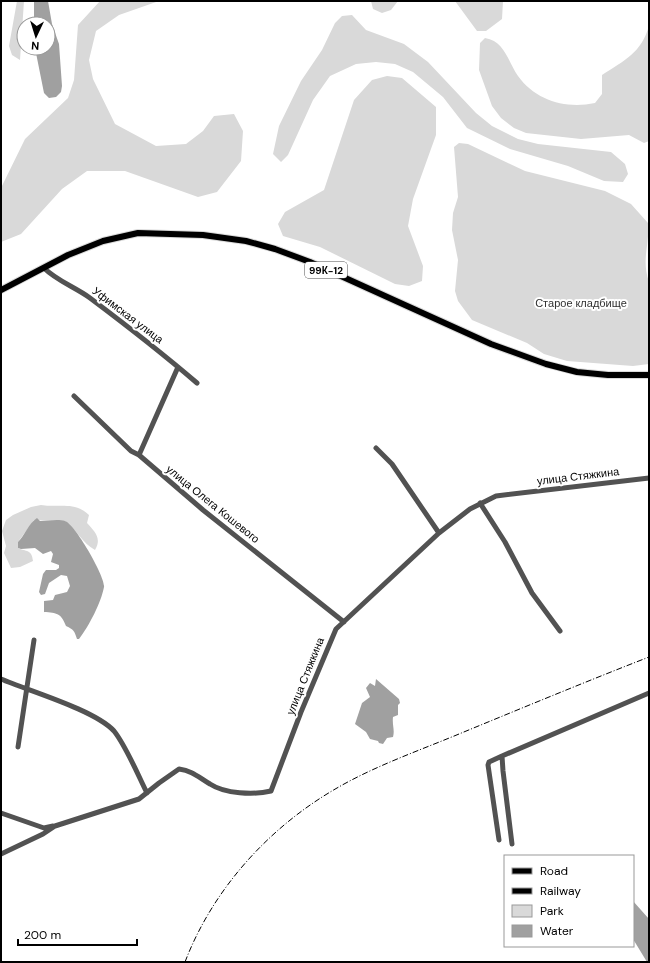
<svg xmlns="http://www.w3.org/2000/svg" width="650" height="963" font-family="'DM Sans',sans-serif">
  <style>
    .green { fill: #d9d9d9 }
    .water { fill: #a0a0a0 }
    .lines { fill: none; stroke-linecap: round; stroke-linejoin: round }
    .major-casing { stroke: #dbdbdb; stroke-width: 8 }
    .minor { stroke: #525252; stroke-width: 5 }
    .major { stroke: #000; stroke-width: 6 }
    .rail { stroke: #000; stroke-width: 1; stroke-dasharray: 6 2 1 2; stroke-linecap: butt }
    .labels { text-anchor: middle; stroke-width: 4; stroke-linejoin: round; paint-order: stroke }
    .shield { fill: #fff; stroke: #4c4c4c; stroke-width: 1 }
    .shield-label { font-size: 10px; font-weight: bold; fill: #000 }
    .park-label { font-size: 11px; fill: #303030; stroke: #fff }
    .street-label { font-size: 11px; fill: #000; stroke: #fff }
  </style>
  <rect width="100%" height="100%" fill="#fff"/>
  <path class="green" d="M17 1H24L20 60 12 55 9 46Z
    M100 1H159L119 15 96 31 89 60 93 79 115 124 156 146 186 144 203 131 214 116 234 114 243 131 241 161 217 192 198 197 125 171H87L62 189 21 234 1 242V188L25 139 68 98 74 80 78 25Z
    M371 1H398L391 10 382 13 373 9Z
    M455 1H503L502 19 486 31H477Z
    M352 15 366 30 404 44 428 62 476 113 492 126 518 139 538 144 611 152 625 164 628 174 623 182 604 181 568 166 510 149 467 128 443 97 413 72 395 64 376 62 356 64 330 76 313 100 288 155 281 162 273 154 279 126 301 81 322 50 335 23 342 16Z
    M649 26V141L644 143 629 135 581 139 526 133 514 128 501 118 492 106 479 70 480 43 485 38C505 41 508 62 518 76 536 101 566 109 595 103L602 94V75C625 60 641 53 649 26Z
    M387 76 402 78 436 107V135L413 199 408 226 423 266 422 281 409 286 395 284 320 247 283 236 278 224 285 212 324 190 354 100 372 80Z
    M459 143 468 144 525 171 605 191 631 204 648 223C650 244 641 259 649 282V364L633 366 567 361 544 354 527 343 472 320 458 301 455 291 458 260 452 230 453 213 458 197 454 147Z
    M41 505C58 508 75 501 89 515L87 523C95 532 102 538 95 550 82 543 77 530 65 521L34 520 18 542V548C26 552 32 549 33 561L20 567 11 568 4 553 6 546 2 531 6 520 13 515 31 507Z"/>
  <path class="water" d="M34 1H48L52 24 59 44 62 86 61 92 56 97 49 98 44 93 35 48H48V24H34Z
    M37 518 40 521C47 521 58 519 65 521 75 524 106 578 104 587 101 603 89 626 79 639H77C74 630 74 630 66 626 61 613 57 613 44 612V601L53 600 55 595 67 592 70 586 67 576 61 575 49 583 45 594 41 595 39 592 43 574 46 570H56L59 568V565L51 562 53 554 51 551 43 554 35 548 21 549 18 548V542C25 535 28 524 37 518Z
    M376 679 399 699 400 703 398 705V715L393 717C392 725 395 730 393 737L387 738 383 744 379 743 378 741 370 739 366 732 355 724 362 703 370 697 366 688 370 683 375 686Z
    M633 901 649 919V962H647L633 939Z"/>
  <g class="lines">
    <g class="major-casing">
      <path id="major" d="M1 290 68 255 103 241 138 233 203 235 246 241 275 249 310 262 491 344 546 364 577 372 608 375H649"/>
    </g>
    <path class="minor" d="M44 268C57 281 75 287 90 298 126 325 162 353 197 383
      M74 396 131 451 139 455 203 510 344 622
      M376 448 392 464 439 533
      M139 455 178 367
      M480 503 505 542 532 593 560 631
      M1 679C29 691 95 710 114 731 126 746 138 775 147 793
      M18 747 34 640
      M1 813 44 828 53 826
      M499 840 488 765 489 762 502 756
      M512 844 503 771 502 756 649 693
      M1 854 43 834 55 826 139 799 159 783 179 769C193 771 198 777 210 784 225 794 254 795 271 791L301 712 336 629 439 533 470 509 496 496 649 478"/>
    <use href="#major" class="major"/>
    <path class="rail" d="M185 962C213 889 269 827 337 788 375 766 418 751 459 734 522 708 585 682 649 657"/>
  </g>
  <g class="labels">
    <rect class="shield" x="305" y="262" width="42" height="16" rx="3"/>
    <g class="shield-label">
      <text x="326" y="274">99К-12</text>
    </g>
    <g class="park-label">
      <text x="581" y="307">Старое кладбище</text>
    </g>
    <g class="street-label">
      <text transform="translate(128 315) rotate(37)" y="4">Уфимская улица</text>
      <text transform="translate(578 476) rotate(-7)" y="4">улица Стяжкина</text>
      <text transform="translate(213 504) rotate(39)" y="4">улица Олега Кошевого</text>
      <text transform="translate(305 676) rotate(-68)" y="4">улица Стяжкина</text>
    </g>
  </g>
  <rect width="650" height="963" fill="none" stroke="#000000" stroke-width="4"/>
  <rect x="504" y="855" width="130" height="92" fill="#ffffff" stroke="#999999"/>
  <rect x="512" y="868" width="20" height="6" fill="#000000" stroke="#999999"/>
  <text x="540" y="875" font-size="12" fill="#000000">Road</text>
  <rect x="512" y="888" width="20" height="6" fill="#000000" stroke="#999999"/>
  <text x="540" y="895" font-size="12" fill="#000000">Railway</text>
  <rect x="512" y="905" width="20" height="12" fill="#d9d9d9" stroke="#999999"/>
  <text x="540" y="915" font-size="12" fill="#000000">Park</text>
  <rect x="512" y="925" width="20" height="12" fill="#a0a0a0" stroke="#999999"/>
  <text x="540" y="935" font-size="12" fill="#000000">Water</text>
  <g transform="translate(36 36) rotate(184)"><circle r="19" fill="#ffffff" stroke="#999999"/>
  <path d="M0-3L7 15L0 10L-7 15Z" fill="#000000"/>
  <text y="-6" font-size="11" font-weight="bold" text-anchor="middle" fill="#000000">N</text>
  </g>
  <path d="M18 939v6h119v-6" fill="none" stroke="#000000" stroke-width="2"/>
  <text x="24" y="939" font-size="12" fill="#000000" stroke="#ffffff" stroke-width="3" paint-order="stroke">200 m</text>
</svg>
